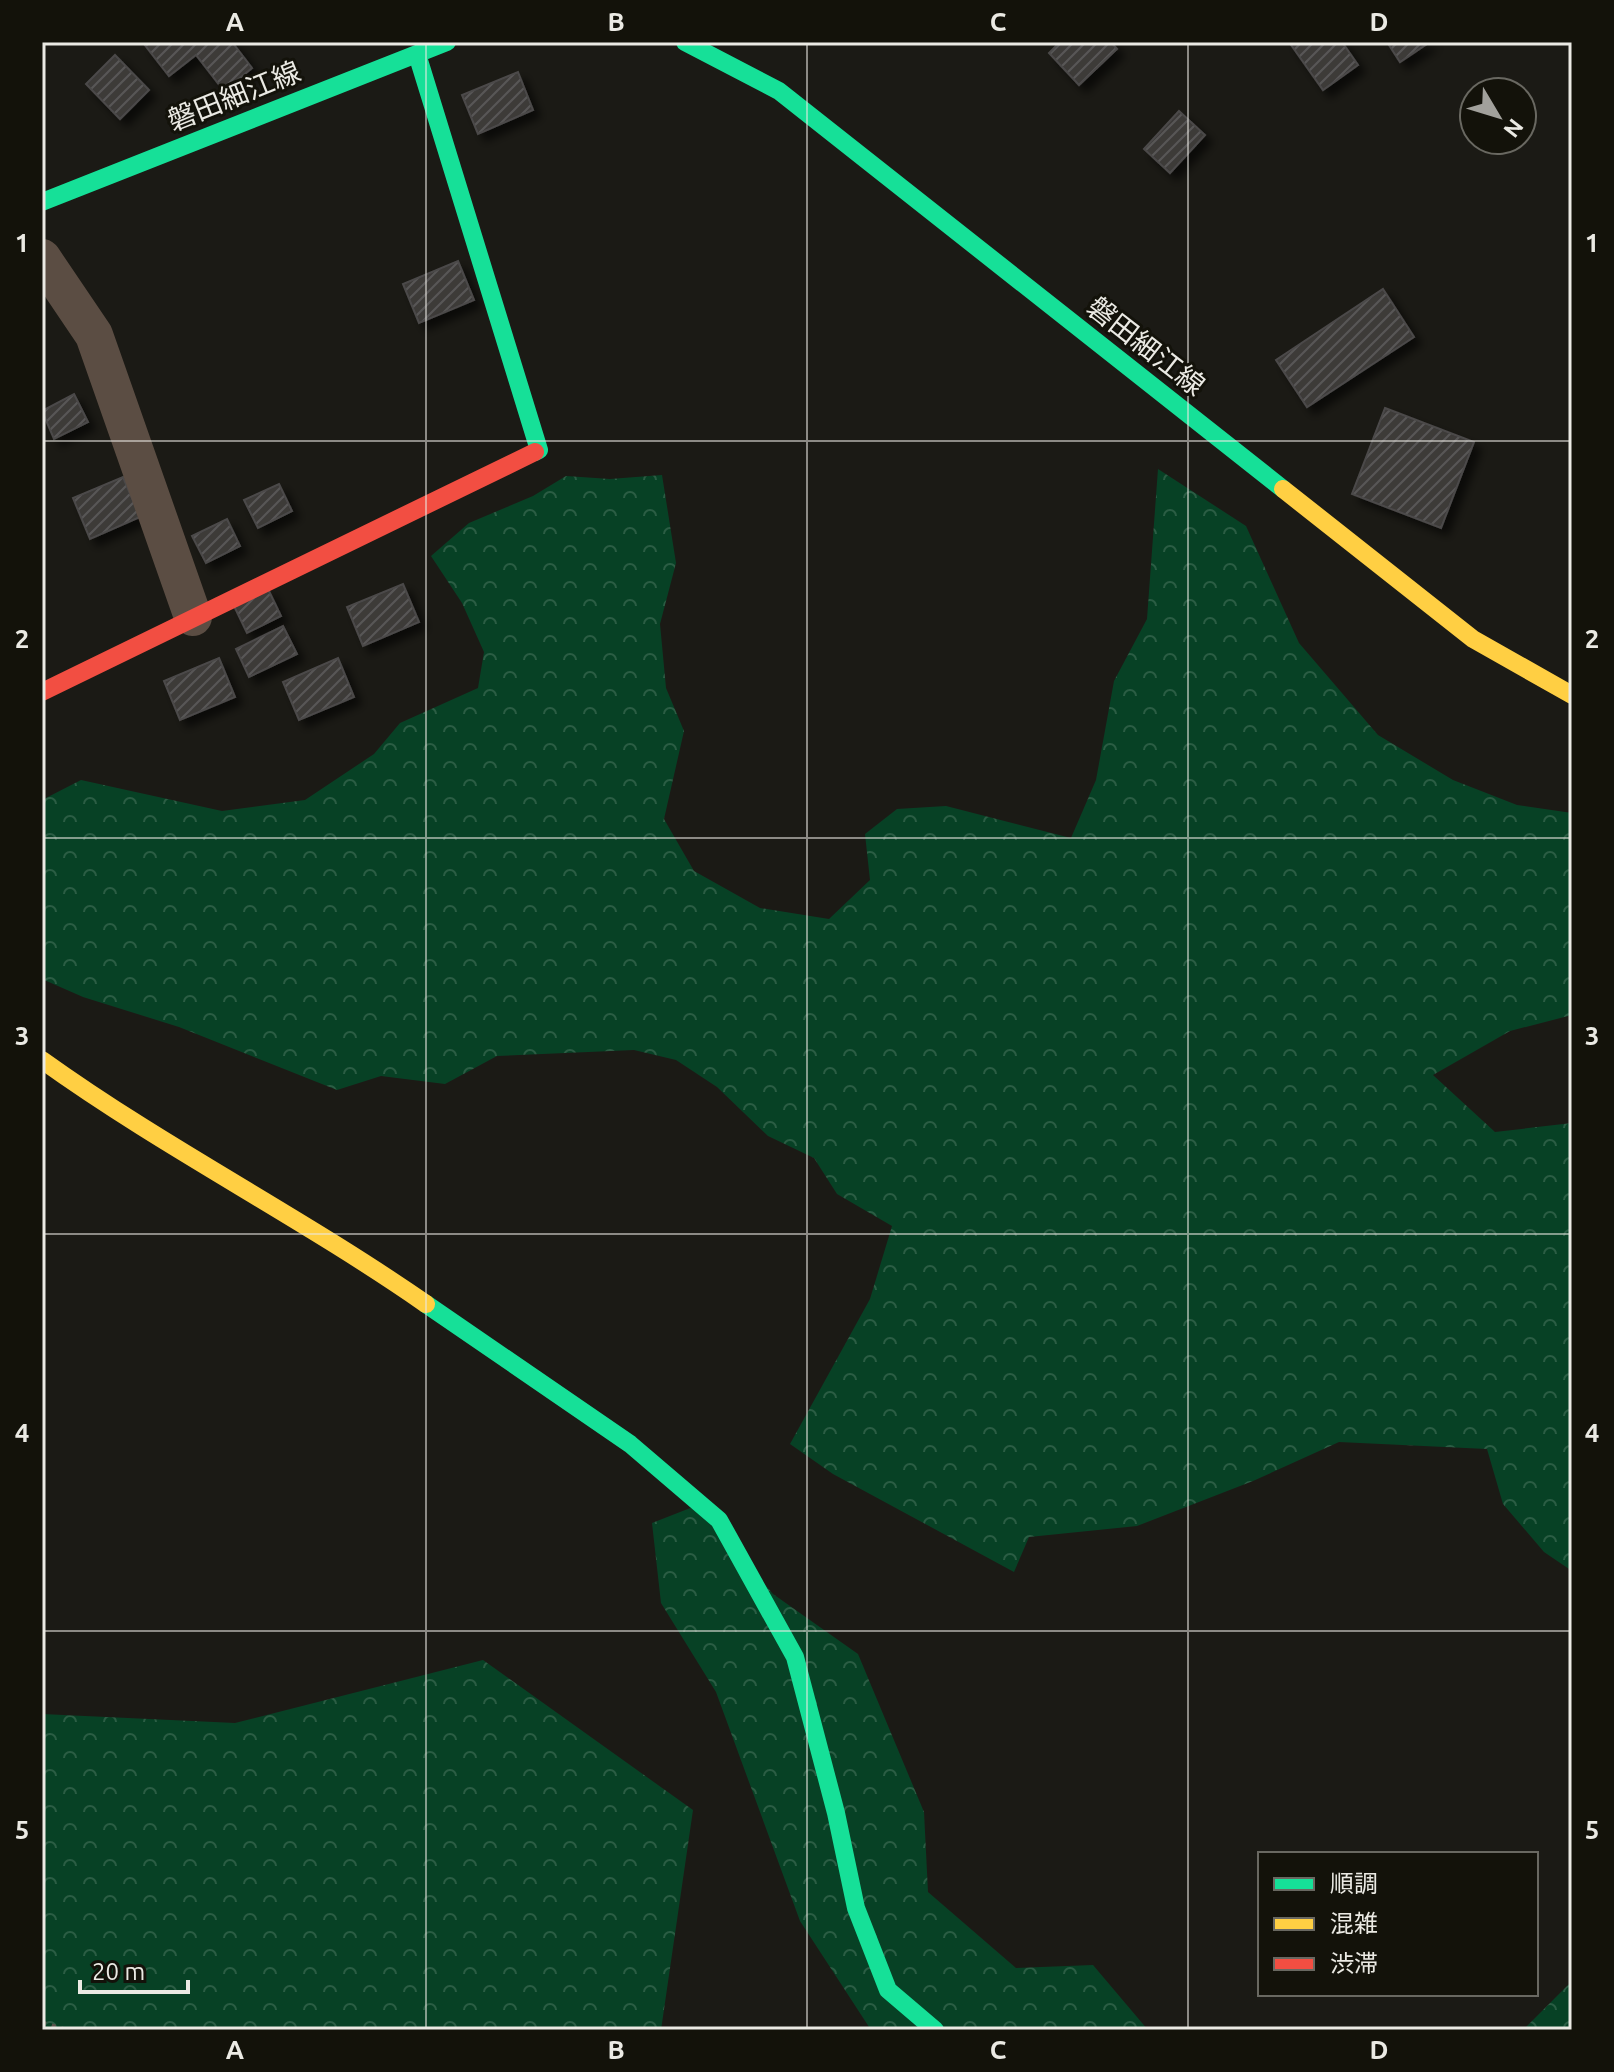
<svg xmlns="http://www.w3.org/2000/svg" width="1614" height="2072" font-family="Ubuntu,'Noto Sans JP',sans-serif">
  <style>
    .forest { fill: url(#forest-crowns) }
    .building { fill: url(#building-hatch); stroke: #4c4a4a; stroke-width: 2; filter: url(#shadow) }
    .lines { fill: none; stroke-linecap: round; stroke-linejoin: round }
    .path { stroke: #5b524b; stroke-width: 5; stroke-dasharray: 4 6; stroke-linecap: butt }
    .street { stroke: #5b4d43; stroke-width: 38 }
    .fast { stroke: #16e098; stroke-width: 18 }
    .slow { stroke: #ffcf43; stroke-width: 18 }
    .jam { stroke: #f24e42; stroke-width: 18 }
    .grid { fill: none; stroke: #ebeae4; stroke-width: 2; stroke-opacity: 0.55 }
    .labels { text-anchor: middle; stroke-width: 6; stroke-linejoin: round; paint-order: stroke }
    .street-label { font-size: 28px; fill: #ebeae4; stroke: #13120a }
    .neatline { fill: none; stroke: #ebeae4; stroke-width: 3 }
    .grid-label { font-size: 26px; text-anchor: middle; font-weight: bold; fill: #ebeae4 }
  </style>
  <defs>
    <pattern id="forest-crowns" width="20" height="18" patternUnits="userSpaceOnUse" patternTransform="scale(2)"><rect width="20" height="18" fill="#074125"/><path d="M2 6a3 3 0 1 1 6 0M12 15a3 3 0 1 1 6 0" fill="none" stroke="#2b5d44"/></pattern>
    <pattern id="building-hatch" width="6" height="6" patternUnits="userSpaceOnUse" patternTransform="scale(2)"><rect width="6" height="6" fill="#3c3a39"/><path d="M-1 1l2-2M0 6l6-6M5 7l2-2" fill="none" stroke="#585756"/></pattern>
    <filter id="shadow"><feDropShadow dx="7" dy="7" stdDeviation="4" flood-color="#0009"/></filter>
  </defs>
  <rect width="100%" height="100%" fill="#1b1a15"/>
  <path class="forest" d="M1158 469 1246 526 1299 643 1378 735 1453 780 1517 805 1572 813V1015L1510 1031 1433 1075 1495 1132 1572 1123V1571L1544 1552 1503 1504 1487 1449 1339 1442 1253 1481 1137 1526 1029 1537 1014 1572 833 1474 790 1444 870 1299 892 1226 837 1194 814 1158 768 1136 717 1087 676 1060 634 1050 497 1056 445 1084 381 1076 337 1090 179 1027 83 997 42 979V800L81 780 222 811 305 800 374 754 400 723 478 688 484 652 462 603 431 556 469 523 533 496 566 476 610 479 662 475 676 563 660 624 666 688 684 731 664 819 694 871 760 908 829 919 870 880 865 834 897 809 946 806 1071 838 1096 780 1114 681 1147 619Z
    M698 1505 773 1594 858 1654 924 1812 928 1892 1016 1968 1093 1965 1148 2030H871L800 1921 716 1692 661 1603 652 1523Z
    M483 1660 693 1810 661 2030H42V1714L235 1723Z
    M1572 1981V2030H1523Z"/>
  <path class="building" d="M147 42H232L252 68 224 91 196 55 169 76 144 44Z
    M1060 42H1111L1117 49 1079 85 1049 53Z
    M1289 42H1342L1358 65 1323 90Z
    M1387 42H1430L1400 62Z
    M115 55 149 90 120 119 86 84Z
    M518 72 533 110 478 134 462 95Z
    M1179 111 1205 135 1170 173 1144 149Z
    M458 261 474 300 419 323 403 284Z
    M1383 289 1414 337 1307 407 1276 360Z
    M74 394 88 422 54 439 42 411Z
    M1385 408 1474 442 1441 528 1352 494Z
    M123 477 140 517 90 539 73 498Z
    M279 484 292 511 258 528 244 500Z
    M227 519 240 546 206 563 192 536Z
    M403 584 419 622 363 646 347 607Z
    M268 589 281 616 247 633 234 606Z
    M283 626 297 654 249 677 236 649Z
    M219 658 235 697 180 720 164 681Z
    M338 658 354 697 299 720 283 682Z"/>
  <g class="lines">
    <path class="path" d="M42 2023 65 2030"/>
    <path class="street" d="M42 258 94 335 193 617"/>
    <path class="fast" d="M685 42 779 91 1283 489
      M417 54 539 450 535 452
      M42 202 447 42
      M426 1304 630 1444 719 1520 795 1657 836 1813 856 1908 888 1990 935 2030"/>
    <path class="slow" d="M1283 489 1473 639 1572 695
      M42 1060C166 1149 301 1217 426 1304"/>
    <path class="jam" d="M42 692 535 452"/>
  </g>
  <path class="grid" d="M426 42V2030M807 42V2030M1188 42V2030M42 441H1572M42 838H1572M42 1234H1572M42 1631H1572"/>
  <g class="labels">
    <g class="street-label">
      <text transform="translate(234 96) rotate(-22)" y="10">磐田細江線</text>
      <text transform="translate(1146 346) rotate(38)" y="10">磐田細江線</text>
    </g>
  </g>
  <rect width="1614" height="2072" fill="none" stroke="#13120a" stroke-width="88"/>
  <rect x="1258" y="1852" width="280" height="144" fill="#13120a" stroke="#696861" stroke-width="2"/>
  <rect x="1274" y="1878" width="40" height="12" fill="#16e098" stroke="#696861" stroke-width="2"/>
  <text x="1330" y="1892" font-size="24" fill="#ebeae4">順調</text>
  <rect x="1274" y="1918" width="40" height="12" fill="#ffcf43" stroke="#696861" stroke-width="2"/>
  <text x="1330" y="1932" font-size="24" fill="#ebeae4">混雑</text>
  <rect x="1274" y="1958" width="40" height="12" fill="#f24e42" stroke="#696861" stroke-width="2"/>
  <text x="1330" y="1972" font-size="24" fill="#ebeae4">渋滞</text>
  <g transform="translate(1498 116) rotate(128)"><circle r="38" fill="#13120a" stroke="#696861" stroke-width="2"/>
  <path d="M0-6L14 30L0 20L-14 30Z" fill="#a2a19c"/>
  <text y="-12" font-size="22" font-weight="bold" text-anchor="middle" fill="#ebeae4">N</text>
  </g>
  <path d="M80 1980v12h108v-12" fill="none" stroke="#ebeae4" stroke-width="4"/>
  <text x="92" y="1980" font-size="24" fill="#ebeae4" stroke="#13120a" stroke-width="6" paint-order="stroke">20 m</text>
  <rect x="44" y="44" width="1526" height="1984" class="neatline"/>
  <g class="grid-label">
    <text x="235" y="31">A</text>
    <text x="616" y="31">B</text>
    <text x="998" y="31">C</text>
    <text x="1379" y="31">D</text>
    <text x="22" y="252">1</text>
    <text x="1592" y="252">1</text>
    <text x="22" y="648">2</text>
    <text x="1592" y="648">2</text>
    <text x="22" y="1045">3</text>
    <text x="1592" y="1045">3</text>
    <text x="22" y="1442">4</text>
    <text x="1592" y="1442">4</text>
    <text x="22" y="1839">5</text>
    <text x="1592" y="1839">5</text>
    <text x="235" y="2059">A</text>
    <text x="616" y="2059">B</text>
    <text x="998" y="2059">C</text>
    <text x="1379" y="2059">D</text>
  </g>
</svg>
